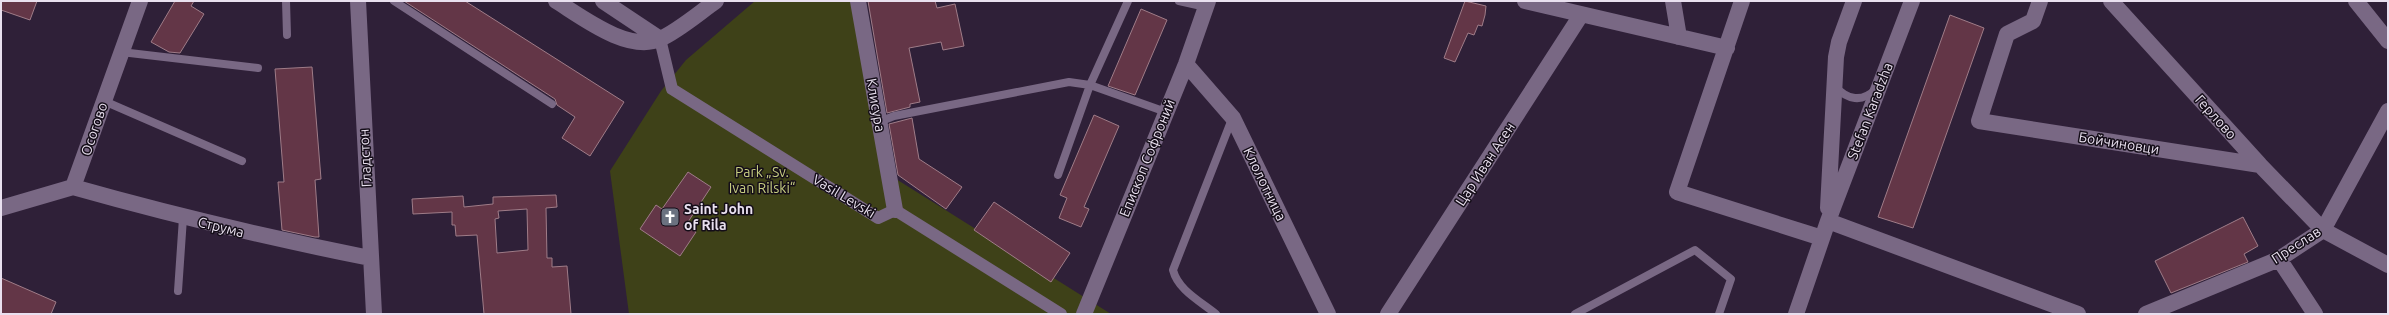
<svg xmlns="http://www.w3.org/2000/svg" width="2389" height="315" font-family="Ubuntu,sans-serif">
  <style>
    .green { fill: #3e4118 }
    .building { fill: #633647; stroke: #9f7c88; fill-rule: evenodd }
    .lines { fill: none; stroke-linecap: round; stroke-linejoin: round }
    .service { stroke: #796884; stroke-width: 8 }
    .pedestrian { stroke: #796884; stroke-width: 12 }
    .minor { stroke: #796884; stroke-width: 16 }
    .labels { text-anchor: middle; stroke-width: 3; stroke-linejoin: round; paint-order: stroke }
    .street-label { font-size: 14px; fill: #e9e0ef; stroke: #140d18 }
    .park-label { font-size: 14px; fill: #c6cd81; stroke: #140d18 }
    .poi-label { font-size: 14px; font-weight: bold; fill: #e9e0ef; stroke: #140d18; text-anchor: start }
  </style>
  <rect width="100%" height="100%" fill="#2f2038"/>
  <path class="green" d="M755 1H865L896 179 1111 314H629L610 171 661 91 686 60Z"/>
  <path class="building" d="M1 1H37L30 20 1 10Z
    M175 1H194L191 6 204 14 180 53 169 52 151 42Z
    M404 1H465L624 102 590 156 562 138 575 117 557 105 555 99Z
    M868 1H935L937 8 955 4 964 46 943 50 941 42 909 48 920 102 910 104V107L887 113Z
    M1465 1 1486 6 1485 15 1482 26 1478 25 1474 35 1468 33 1455 62 1444 58Z
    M1141 9 1167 20 1135 95 1108 86Z
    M1950 15 1984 28 1913 228 1878 217Z
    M312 67 321 179 315 180 319 237H315L282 230 278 182H284L275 69Z
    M1094 115 1119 126 1084 207 1089 209 1081 227 1059 218 1067 198 1060 195Z
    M912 118 919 159 962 187 946 209 898 175 889 124Z
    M688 172 711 187 686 225 696 232 680 256 640 229 656 205 662 209Z
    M556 195 557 207 546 208 547 258H552V267L567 266 571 314H484L477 235 456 236 455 225H452V212L413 214 412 199 463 196 464 207 493 204V197ZM527 209 528 250 497 253 495 219 499 218 498 211Z
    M994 202 1070 253 1051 282 974 230Z
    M2243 217 2258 246 2244 254 2248 262 2171 293 2155 261Z
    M1 278 56 302 51 314H1Z"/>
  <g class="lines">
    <path class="service" d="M286 1 287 35
      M394 1 552 104
      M1179 1 1206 7
      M121 52 258 68
      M1835 86C1847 100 1862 103 1876 89
      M104 101 242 161
      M879 122 894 116 1069 82 1090 85 1166 112
      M1058 175 1090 85 1128 1
      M178 291 183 218
      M1216 314C1200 301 1178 290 1173 270L1232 119
      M1575 314 1695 250 1731 279 1719 314"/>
    <path class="pedestrian" d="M660 39 672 89 878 218 895 210 1061 314"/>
    <path class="minor" d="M358 1 374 314
      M556 1C582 17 628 53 660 39 678 31 699 13 716 1
      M603 1 660 39
      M858 1 895 210
      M1525 1 1727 48
      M1673 1 1679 37
      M1742 1 1677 192 1822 238
      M2040 1 2033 21 2007 34 1979 121 2260 165
      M2111 1 2260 165 2323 230 2388 265
      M2356 1 2388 41
      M1186 64 1233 118 1328 314
      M73 187C172 215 270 238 370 258
      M1 208 73 187 140 1
      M1828 208 1836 57 1839 42 1854 1
      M1828 221 2078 314
      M2279 259 2315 314
      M1084 314 1186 64 1208 1
      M1388 314 1581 15
      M1796 314 1828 221 1912 1
      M2146 314 2279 259 2323 230 2388 111"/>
  </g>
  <defs>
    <g id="church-square" transform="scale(1)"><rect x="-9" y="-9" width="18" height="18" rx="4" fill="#6b7280" stroke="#140d18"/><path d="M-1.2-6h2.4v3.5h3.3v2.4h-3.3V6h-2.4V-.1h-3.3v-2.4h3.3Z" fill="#fff"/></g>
  </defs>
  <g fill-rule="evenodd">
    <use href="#church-square" x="670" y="217"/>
  </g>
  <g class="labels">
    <g class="street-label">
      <text transform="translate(876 105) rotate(80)" y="5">Клисура</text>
      <text transform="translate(1870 111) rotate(-69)" y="5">Stefan Karadzha</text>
      <text transform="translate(2216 117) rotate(48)" y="5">Герлово</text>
      <text transform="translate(94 129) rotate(-71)" y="5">Осогово</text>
      <text transform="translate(2119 143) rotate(9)" y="5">Бойчиновци</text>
      <text transform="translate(365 158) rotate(-93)" y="5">Гладстон</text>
      <text transform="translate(1147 158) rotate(-68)" y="5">Епископ Софроний</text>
      <text transform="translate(1485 164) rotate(-57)" y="5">Цар Иван Асен</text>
      <text transform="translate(1265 184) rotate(64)" y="5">Клолотница</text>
      <text transform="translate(844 196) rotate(31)" y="5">Vasil Levski</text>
      <text transform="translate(221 227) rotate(14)" y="5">Струма</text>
      <text transform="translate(2296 245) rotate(-33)" y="5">Преслав</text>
    </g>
    <g class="park-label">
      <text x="762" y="177">Park „Sv.<tspan x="762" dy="16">Ivan Rilski“</tspan></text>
    </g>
    <g class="poi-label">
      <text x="684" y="214">Saint John<tspan x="684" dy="16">of Rila</tspan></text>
    </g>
  </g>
  <rect width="2389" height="315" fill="none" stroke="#e9e0ef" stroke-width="4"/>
</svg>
